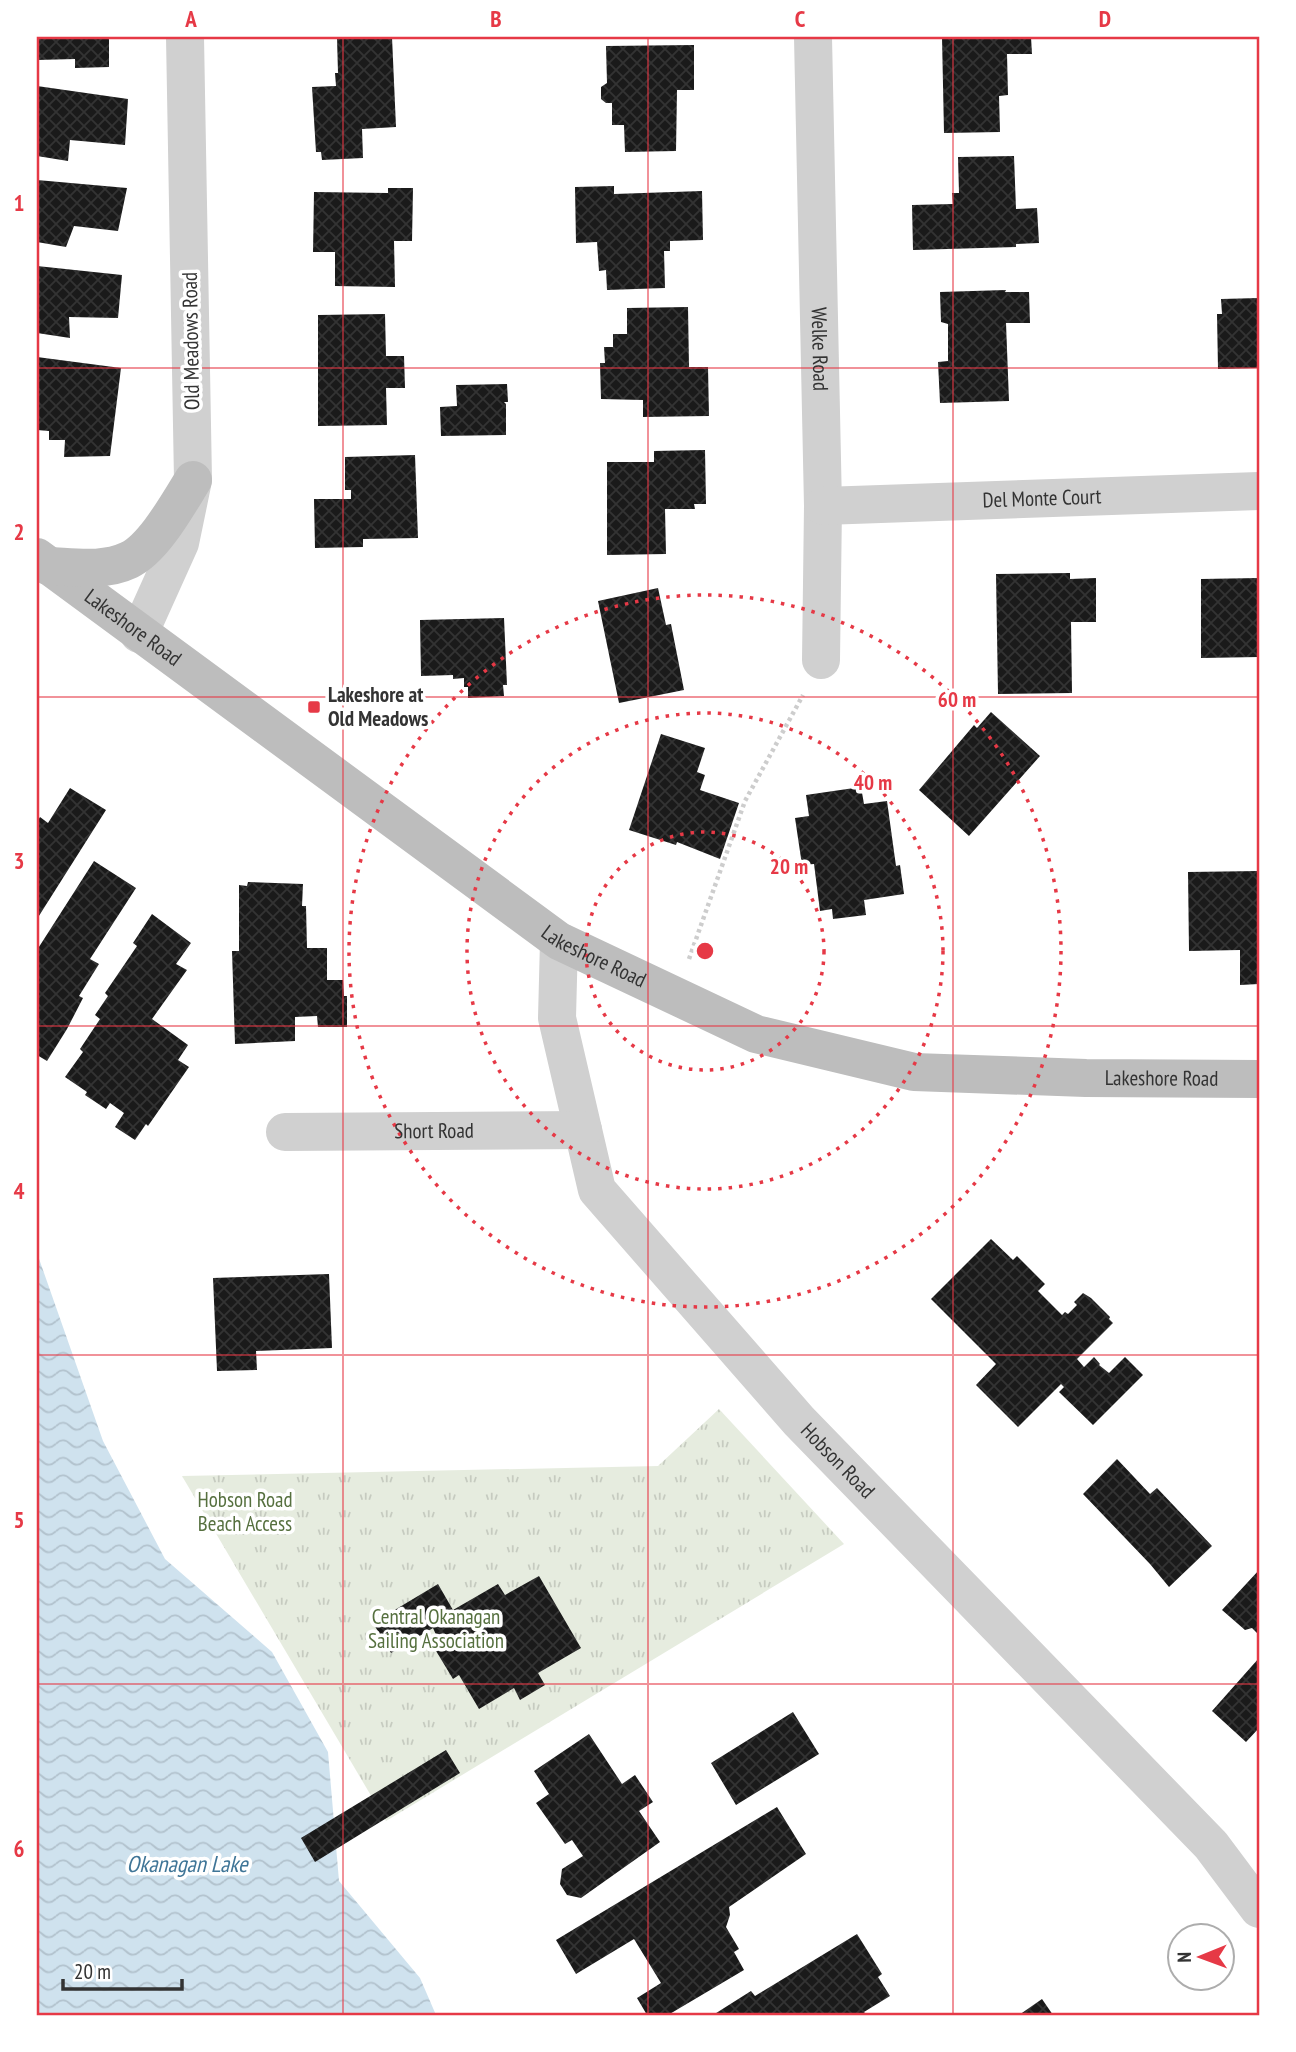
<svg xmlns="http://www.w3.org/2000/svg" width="1296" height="2052" font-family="'PT Sans Narrow',sans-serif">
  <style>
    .grass { fill: url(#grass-tufts) }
    .water { fill: url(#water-waves) }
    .building { fill: url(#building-cross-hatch) }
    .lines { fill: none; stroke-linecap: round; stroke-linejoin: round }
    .path { stroke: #cdcdcd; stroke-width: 4.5; stroke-dasharray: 3.5 3.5; stroke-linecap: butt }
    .minor { stroke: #d0d0d0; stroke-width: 38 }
    .secondary { stroke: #bdbdbd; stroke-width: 38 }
    .grid { fill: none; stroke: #e63946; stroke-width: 2; stroke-opacity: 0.55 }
    .ring { fill: none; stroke: #e63946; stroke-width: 3.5; stroke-dasharray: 3.5 7 }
    .poi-dot { fill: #e63946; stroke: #fff; stroke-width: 2.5 }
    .labels { text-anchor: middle; stroke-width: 7; stroke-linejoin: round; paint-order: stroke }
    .street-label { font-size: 21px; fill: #333; stroke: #fff }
    .poi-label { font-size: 21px; font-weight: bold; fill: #333; stroke: #fff; text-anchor: start }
    .park-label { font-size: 21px; fill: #56703f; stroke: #fff }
    .water-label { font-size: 23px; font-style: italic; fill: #3f7597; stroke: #fff }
    .centre { fill: #e63946; stroke: #fff; stroke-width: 3.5 }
    .ring-label { font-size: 21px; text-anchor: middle; font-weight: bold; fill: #e63946; stroke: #fff; stroke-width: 7; stroke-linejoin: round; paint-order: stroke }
    .neatline { fill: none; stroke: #e63946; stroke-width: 2.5 }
    .grid-label { font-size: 23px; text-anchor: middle; font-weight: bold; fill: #e63946 }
  </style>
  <defs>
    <pattern id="grass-tufts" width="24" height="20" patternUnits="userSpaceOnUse" patternTransform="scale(1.75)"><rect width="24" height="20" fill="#e6ecdf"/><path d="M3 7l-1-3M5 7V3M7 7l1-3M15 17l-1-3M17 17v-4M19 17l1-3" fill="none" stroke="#c6cbc0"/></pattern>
    <pattern id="water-waves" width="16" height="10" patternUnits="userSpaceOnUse" patternTransform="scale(1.75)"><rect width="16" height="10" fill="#cfe2ee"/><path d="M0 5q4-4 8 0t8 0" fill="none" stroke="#b2c2cd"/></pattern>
    <pattern id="building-cross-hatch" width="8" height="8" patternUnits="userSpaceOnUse" patternTransform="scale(1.75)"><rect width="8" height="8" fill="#1a1a1a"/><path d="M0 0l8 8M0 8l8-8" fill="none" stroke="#333"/></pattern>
  </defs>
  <rect width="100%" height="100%" fill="#fff"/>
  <path class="grass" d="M719 1409 844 1544 386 1821 182 1476 658 1466Z"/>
  <path class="water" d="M37 1253 103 1441 165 1559 272 1652 328 1752 339 1881 420 1978 436 2015H37Z"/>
  <path class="building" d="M37 37H109V67L75 68V59L37 60Z
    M392 37 396 127 362 129 363 158 322 160 321 152H316L312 87 336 86 335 73H338L337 38Z
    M942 37H1031L1032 54H1007L1008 95 999 96 1000 132 944 133Z
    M694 45V90H677L676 151 625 152 624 125H612V103H606L601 99V87L607 83 606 46Z
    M37 86 128 99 125 145 70 140 68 161 37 156Z
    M1014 156 1016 209 1037 208 1039 243 1016 244V247L913 250 912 205 953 204 952 193H959L958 157Z
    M37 180 127 188 118 231 74 226 66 247 37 242Z
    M614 186V194L702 191 703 240 670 241V251H664L665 288 607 290 606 270 599 271 597 242 576 243 575 187Z
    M388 188H413L412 241H394L395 287 335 286V252H313L314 192 388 193Z
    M37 266 122 275 118 318 69 317 70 338 37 333Z
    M1006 290 1005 292H1029L1030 323H1006L1009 401 940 403 938 362 948 361V324L941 322 940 292Z
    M1259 298V368L1218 369 1217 314H1222L1221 299Z
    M688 307 689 367H708L709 416 643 417V400L601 399 600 363H605L604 347H613V334H627V308Z
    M385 314 386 356H404L405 388H386L387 425 318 426V315Z
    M37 357 121 368 110 456 64 457 65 440H49V431L37 430Z
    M507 384 508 402H504L506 404V435L441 436 440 407 457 406 456 385Z
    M705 450 706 504H694L695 509H665L666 554 607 555V462H654V451Z
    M415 455 418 538 363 539V547L315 548 314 499H351V490H345V457Z
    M1070 573V579L1096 578V622H1071L1072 693 998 694 996 574Z
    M1259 578V657L1201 658V579Z
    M658 588 666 625 671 624 684 690 619 703 598 601Z
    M504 618 507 685H503L504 696 468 698V687H464V678L453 679V675L421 676 420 620Z
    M991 712 1040 756 969 836 919 790 974 725 977 728Z
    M661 734 705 748 697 772 705 775 700 790 739 803 720 859 677 842 676 845 629 830Z
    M861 787 864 804 887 801 896 866 900 865 904 894 864 900 866 915 833 919 832 909 820 911 814 864 802 865 795 818 809 816 806 795Z
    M70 788 106 810 37 919V822L40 817 48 823Z
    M94 861 136 888 90 959 99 964 79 996 83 998 67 1029 47 1061 37 1055V950Z
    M1259 871V984L1240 985V950L1189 951 1188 872Z
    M248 882 303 884 302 906H306L307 948H327V980H343L344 996H347V1027H318L317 1016 295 1017V1041L235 1044 232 951H239V885L247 886Z
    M152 914 191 943 176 964 187 970 152 1019 188 1045 178 1060 189 1067 148 1126 146 1124 135 1140 115 1127 124 1113 110 1103 106 1109 85 1095 87 1092 65 1077 83 1052 80 1049 100 1019 95 1015 108 996 105 993 137 946 133 943Z
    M991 1239 1013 1260 1017 1256 1045 1284 1038 1291 1062 1315 1065 1312 1068 1314 1077 1305 1074 1302 1083 1293 1091 1298 1110 1317 1109 1319 1113 1323 1077 1359 1084 1367 1094 1357 1100 1364 1099 1365 1109 1373 1125 1357 1143 1375 1093 1425 1059 1392 1064 1387 1061 1384 1018 1427 976 1385 996 1364 931 1299Z
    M329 1274 332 1348 256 1351 257 1370 217 1371 213 1278Z
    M1117 1459 1150 1494 1157 1488 1212 1546 1169 1587 1150 1564 1083 1494Z
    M1259 1570V1635L1252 1628 1245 1630 1222 1610Z
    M539 1576 581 1648 538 1673 545 1685 520 1700 514 1688 479 1709 459 1675 453 1679 430 1641 437 1637 433 1628 391 1653 373 1623 438 1584 453 1610 498 1584 505 1595Z
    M1259 1658V1728L1246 1742 1212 1711Z
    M793 1712 819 1754 736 1805 711 1763Z
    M589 1734 622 1784 635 1775 653 1802 639 1811 660 1842 581 1898 567 1895 560 1884 562 1869 583 1856 572 1840 565 1844 536 1803 549 1794 534 1771Z
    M446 1750 460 1773 315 1862 301 1838Z
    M777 1807 806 1854 729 1907 730 1915 726 1927 739 1949 734 1952 744 1970 668 2015H647L637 1998 661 1983 634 1939 576 1974 556 1940Z
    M857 1934 882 1974 878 1977 890 1996 864 2012 867 2015H713L751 1991 755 1996Z
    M1042 1999 1053 2015H1019Z"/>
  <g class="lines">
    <path class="path" d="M689 959 745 801 803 695"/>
    <g class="minor">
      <path id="s1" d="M813 37 823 506 821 660"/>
      <path id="s2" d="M823 506 1259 491"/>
      <path d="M139 634 180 543 193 480 185 37"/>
      <path id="s3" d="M559 941 557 1018 597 1190 799 1421 1211 1845 1259 1909"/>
      <path id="s4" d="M285 1132 583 1130"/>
    </g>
    <g class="secondary">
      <path id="s5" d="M37 557 559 941 756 1034 914 1072 1086 1078 1259 1079"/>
      <path d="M48 566C74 567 104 572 129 560 154 548 178 504 193 480"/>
    </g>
  </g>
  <path class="grid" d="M343 37V2015M648 37V2015M953 37V2015M37 368H1259M37 697H1259M37 1026H1259M37 1355H1259M37 1684H1259"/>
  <g class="ring">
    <circle cx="705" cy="951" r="119"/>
    <circle cx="705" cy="951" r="238"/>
    <circle cx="705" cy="951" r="356"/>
  </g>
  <rect class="poi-dot" x="307" y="700" width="14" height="14" rx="3.5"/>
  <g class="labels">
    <g class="street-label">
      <text transform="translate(191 341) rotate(-91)" y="7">Old Meadows Road</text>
      <text dy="7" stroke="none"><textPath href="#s1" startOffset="312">Welke Road</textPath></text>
      <text dy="7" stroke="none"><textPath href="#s2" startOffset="219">Del Monte Court</textPath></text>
      <text dy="7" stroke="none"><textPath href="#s5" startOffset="119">Lakeshore Road</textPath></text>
      <text dy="7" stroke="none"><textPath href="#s5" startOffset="686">Lakeshore Road</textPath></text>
      <text dy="7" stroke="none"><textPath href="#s5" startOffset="1276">Lakeshore Road</textPath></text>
      <text dy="7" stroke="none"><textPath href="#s4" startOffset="149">Short Road</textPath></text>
      <text dy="7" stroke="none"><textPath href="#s3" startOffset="616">Hobson Road</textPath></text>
    </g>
    <g class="poi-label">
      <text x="328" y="702">Lakeshore at<tspan x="328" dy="24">Old Meadows</tspan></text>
    </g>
    <g class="park-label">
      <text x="245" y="1507">Hobson Road<tspan x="245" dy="24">Beach Access</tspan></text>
      <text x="436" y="1624">Central Okanagan<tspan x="436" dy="24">Sailing Association</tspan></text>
    </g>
    <g class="water-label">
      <text x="187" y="1872">Okanagan Lake</text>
    </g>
  </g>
  <circle cx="705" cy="951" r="10" class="centre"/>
  <g class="ring-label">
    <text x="957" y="707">60 m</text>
    <text x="873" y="790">40 m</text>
    <text x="789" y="874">20 m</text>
  </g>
  <rect width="1296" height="2052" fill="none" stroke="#ffffff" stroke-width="77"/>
  <g transform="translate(1201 1957) rotate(269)"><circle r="33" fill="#ffffff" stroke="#adadad" stroke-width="2"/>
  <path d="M0-5L12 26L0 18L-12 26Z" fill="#e63946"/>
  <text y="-10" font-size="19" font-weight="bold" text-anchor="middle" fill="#333333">N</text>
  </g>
  <path d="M63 1979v10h119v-10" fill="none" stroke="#333333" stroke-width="3.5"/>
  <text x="74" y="1979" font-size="21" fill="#333333" stroke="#ffffff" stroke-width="5" paint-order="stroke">20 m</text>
  <rect x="38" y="38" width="1220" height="1976" class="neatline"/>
  <g class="grid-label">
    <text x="191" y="27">A</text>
    <text x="496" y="27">B</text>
    <text x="800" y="27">C</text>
    <text x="1105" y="27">D</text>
    <text x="19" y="211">1</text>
    <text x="19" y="540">2</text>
    <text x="19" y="869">3</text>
    <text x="19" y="1199">4</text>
    <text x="19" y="1528">5</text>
    <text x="19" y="1857">6</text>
  </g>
</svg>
